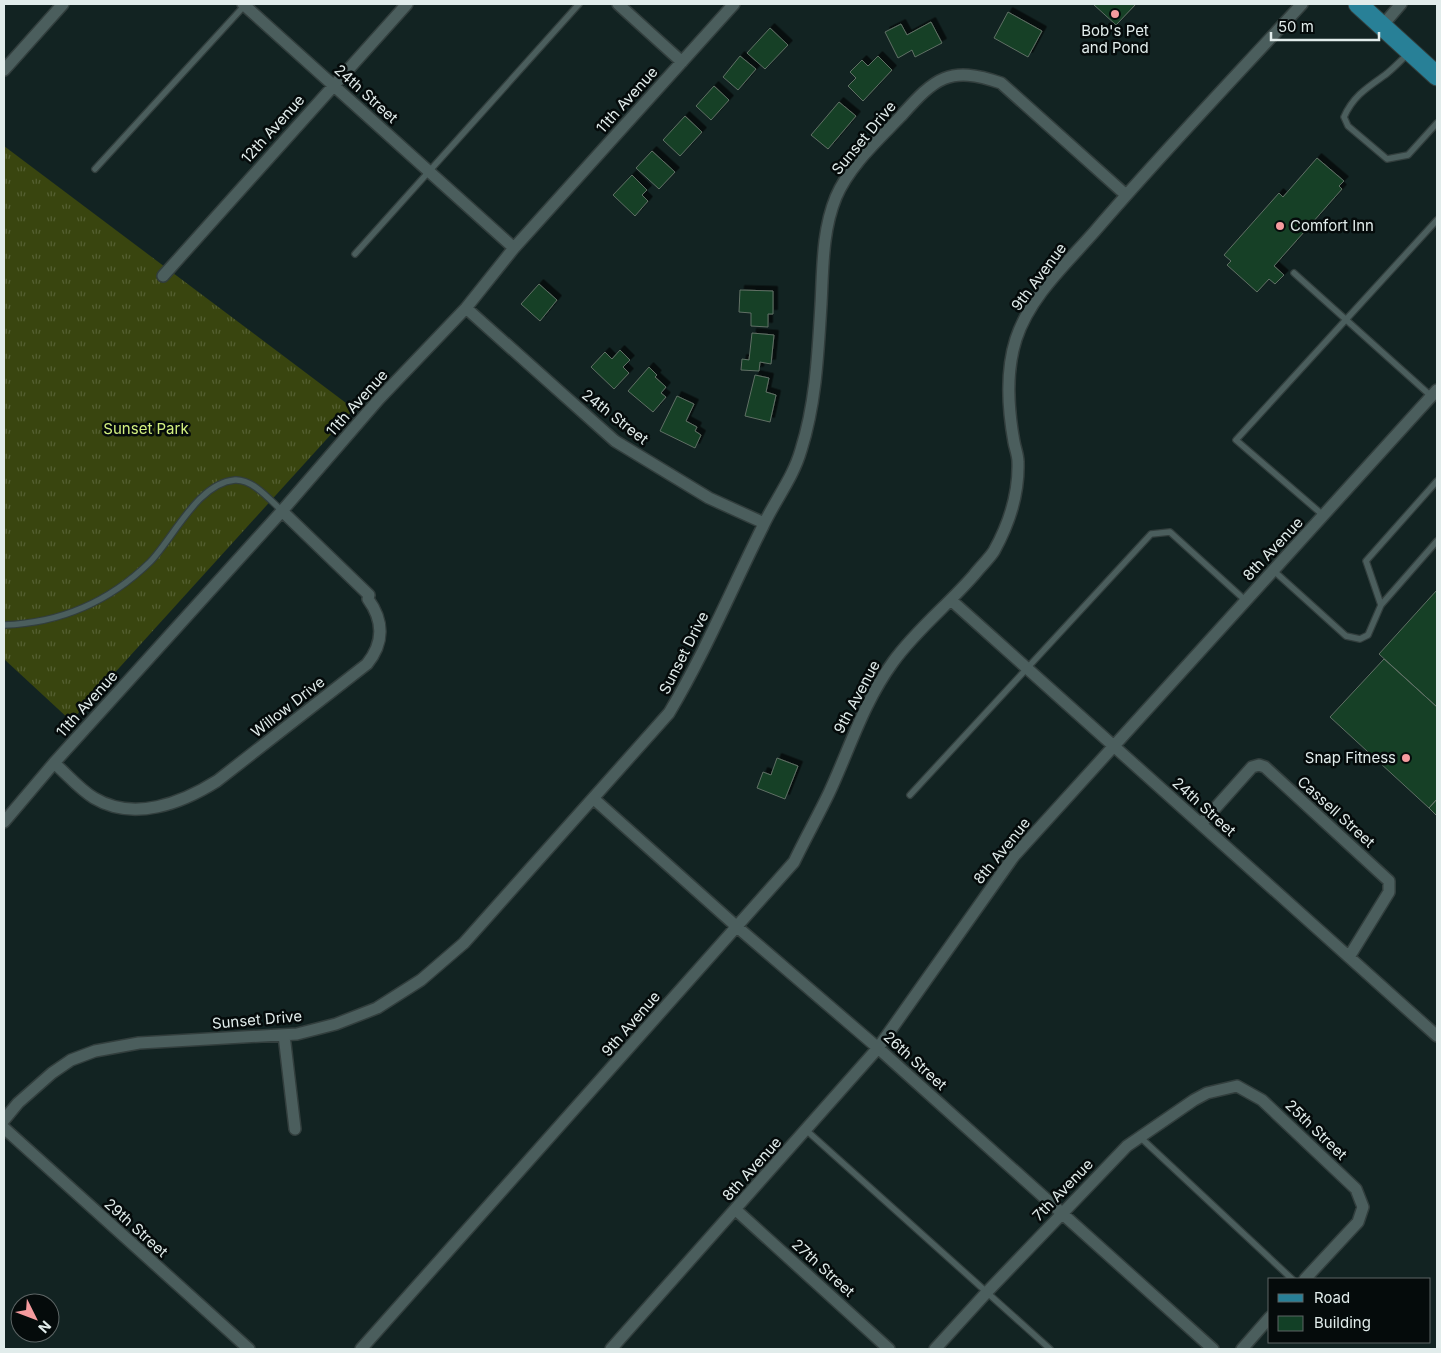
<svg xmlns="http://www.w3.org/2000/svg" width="1441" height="1353" font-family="Inter,sans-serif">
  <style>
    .grass { fill: url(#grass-tufts) }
    .building { fill: #124026; stroke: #617065; filter: url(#shadow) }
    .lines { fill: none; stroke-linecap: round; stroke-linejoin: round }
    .lane-casing { stroke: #323e3d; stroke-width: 8 }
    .street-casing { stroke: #323e3d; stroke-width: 14 }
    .primary-casing { stroke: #323e3d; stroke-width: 21 }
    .lane { stroke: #4b5e5d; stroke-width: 5.5 }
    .street { stroke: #4b5e5d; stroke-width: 11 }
    .primary { stroke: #288097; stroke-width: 19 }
    .poi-dot { fill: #f59b9e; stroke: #050b0b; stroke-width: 2 }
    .labels { text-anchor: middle; stroke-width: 5; stroke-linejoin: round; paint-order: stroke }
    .poi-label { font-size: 15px; fill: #e1eceb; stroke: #050b0b }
    .street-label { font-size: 15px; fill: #e1eceb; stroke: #050b0b }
    .park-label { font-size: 15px; fill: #d3f080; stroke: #050b0b }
  </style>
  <defs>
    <pattern id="grass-tufts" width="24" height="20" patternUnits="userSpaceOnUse" patternTransform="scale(1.25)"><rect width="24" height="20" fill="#39450f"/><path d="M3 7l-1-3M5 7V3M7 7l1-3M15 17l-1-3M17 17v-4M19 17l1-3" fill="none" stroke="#556032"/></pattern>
    <filter id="shadow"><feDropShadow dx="4.5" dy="-4.5" stdDeviation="0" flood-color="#0009"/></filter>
  </defs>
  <rect width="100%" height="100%" fill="#122322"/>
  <path class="grass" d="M4 146 354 409 71 721 4 659Z"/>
  <path class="building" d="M1093 4H1136L1116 25Z
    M1008 12 1042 31 1028 57 994 38Z
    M931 22 942 43 915 57 912 50 898 58 885 32 901 24 907 35Z
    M770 28 788 45 765 69 747 53Z
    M740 56 756 69 738 90 723 77Z
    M878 56 892 70 863 101 848 86 856 78 850 72 862 60 868 66Z
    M714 86 729 100 711 120 696 106Z
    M839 102 856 116 828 149 811 135Z
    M685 116 702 132 680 156 663 140Z
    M652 151 675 172 659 189 636 168Z
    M1317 158 1344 181 1339 186 1342 189 1274 266 1284 275 1275 284 1269 279 1257 292 1227 265 1231 261 1224 255 1279 193 1283 197Z
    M632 175 647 190 642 195 648 201 635 216 613 195Z
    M539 284 557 300 540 321 521 304Z
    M740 290 773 291V314H768V327L751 326V313L739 312Z
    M752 333 774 335 771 364 760 362 759 371 741 370 742 359 749 360Z
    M620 350 630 360 623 367 629 373 614 389 591 367 605 352 612 359Z
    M649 367 657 375 655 377 666 387 661 393 666 397 653 412 628 391Z
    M755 375 769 378 766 392 776 395 770 422 745 416Z
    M677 396 694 404 686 421 697 427 695 431 701 435 695 448 660 431Z
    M1437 590V707L1379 654Z
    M1384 659 1437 707V799L1429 808 1330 717Z
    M777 758 798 766 785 799 757 788 763 772 771 775Z
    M1437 799V816L1429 808Z"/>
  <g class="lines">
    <g class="lane-casing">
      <path id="lane" d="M1409 53C1401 60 1394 68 1385 75 1368 87 1353 96 1344 117L1348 126 1387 159 1408 155 1437 123
        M95 169 245 5
        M355 254 579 4
        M1294 273 1431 396
        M1324 516 1236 440 1437 220
        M1274 571 1346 636 1360 639 1368 635 1381 605 1437 541
        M1381 605 1366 561 1437 481
        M4 625C60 623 109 602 150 562 174 537 198 483 235 480 253 479 270 500 282 511
        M910 795 1151 534 1170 532 1246 601
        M806 1130 1050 1349
        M1140 1137 1292 1279"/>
    </g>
    <g class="street-casing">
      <path id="street" d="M243 4 514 248
        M618 4 682 62
        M1382 26 1401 4
        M4 70 63 4
        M163 276 407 4
        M466 308 615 441 709 498 764 523
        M952 601 1437 1036
        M54 763C67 774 79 789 94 798 134 822 182 803 217 781L367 664C384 643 384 621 368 599L369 595 282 511
        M594 799 736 926 878 1048 1213 1349
        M4 822 54 763 282 511 379 399 466 308 514 248 734 4
        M1201 824 1252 767 1259 765 1265 767 1389 881V892L1349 957
        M284 1035 295 1129
        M4 1120 18 1103 52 1073 71 1060 95 1051 139 1043 297 1034 336 1024 377 1008 421 980 464 943 669 713C705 653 732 588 763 526 775 500 793 478 801 450 816 403 818 353 821 304 823 268 822 231 836 197 849 166 878 140 901 116 935 78 949 65 1001 83L1126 195
        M4 1128 249 1349
        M736 1210 889 1349
        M361 1349 794 862C805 839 818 816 829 793 850 748 863 703 893 662 916 630 948 605 974 575 980 567 989 559 994 551 1009 524 1019 493 1018 462 1018 455 1015 448 1014 442 1008 409 1006 370 1016 339 1030 296 1067 263 1095 231 1162 153 1233 79 1302 4
        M611 1349 878 1048 1014 856 1437 390
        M935 1349 987 1292 1127 1146 1194 1100 1207 1093 1237 1086 1262 1100 1356 1189 1363 1207 1358 1222 1305 1279
        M1242 1349 1270 1317"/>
    </g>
    <g class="primary-casing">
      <path id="primary" d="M1358 4 1437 76"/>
    </g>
    <use href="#lane" class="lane"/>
    <use href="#street" class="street"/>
    <use href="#primary" class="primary"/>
  </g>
  <g class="poi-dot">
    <circle cx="1115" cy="14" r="5"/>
    <circle cx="1280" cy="226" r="5"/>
    <circle cx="1406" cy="758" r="5"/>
  </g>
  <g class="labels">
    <g class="poi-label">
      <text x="1115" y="36">Bob's Pet<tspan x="1115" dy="17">and Pond</tspan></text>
      <text x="1290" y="231" text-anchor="start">Comfort Inn</text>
      <text x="1396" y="763" text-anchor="end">Snap Fitness</text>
    </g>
    <g class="street-label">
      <text transform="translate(366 94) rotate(42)" y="5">24th Street</text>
      <text transform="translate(627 100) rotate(-48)" y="5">11th Avenue</text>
      <text transform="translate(273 129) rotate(-48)" y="5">12th Avenue</text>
      <text transform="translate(864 138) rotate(-50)" y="5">Sunset Drive</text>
      <text transform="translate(1039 277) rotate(-53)" y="5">9th Avenue</text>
      <text transform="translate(357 403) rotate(-48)" y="5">11th Avenue</text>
      <text transform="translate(615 417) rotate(38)" y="5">24th Street</text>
      <text transform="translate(1273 549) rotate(-47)" y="5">8th Avenue</text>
      <text transform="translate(684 653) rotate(-63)" y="5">Sunset Drive</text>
      <text transform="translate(857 697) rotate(-62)" y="5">9th Avenue</text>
      <text transform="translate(87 704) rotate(-48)" y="5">11th Avenue</text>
      <text transform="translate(288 707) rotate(-38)" y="5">Willow Drive</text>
      <text transform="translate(1204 807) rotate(42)" y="5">24th Street</text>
      <text transform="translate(1336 812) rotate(42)" y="5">Cassell Street</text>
      <text transform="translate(1002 851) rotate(-51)" y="5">8th Avenue</text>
      <text transform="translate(257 1020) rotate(-5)" y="5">Sunset Drive</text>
      <text transform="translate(631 1024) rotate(-49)" y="5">9th Avenue</text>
      <text transform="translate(915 1061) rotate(42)" y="5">26th Street</text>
      <text transform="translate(1316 1130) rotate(44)" y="5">25th Street</text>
      <text transform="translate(752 1169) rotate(-48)" y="5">8th Avenue</text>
      <text transform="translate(1063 1190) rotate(-46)" y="5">7th Avenue</text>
      <text transform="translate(136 1228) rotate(42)" y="5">29th Street</text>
      <text transform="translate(823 1268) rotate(42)" y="5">27th Street</text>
    </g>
    <g class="park-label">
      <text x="146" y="434">Sunset Park</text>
    </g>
  </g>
  <rect width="1441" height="1353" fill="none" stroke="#e1eceb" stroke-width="10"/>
  <rect x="1268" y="1278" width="162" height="65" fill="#050b0b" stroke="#5d6565"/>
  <rect x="1278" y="1294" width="25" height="8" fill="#288097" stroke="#5d6565"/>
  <text x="1314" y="1303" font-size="15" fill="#e1eceb">Road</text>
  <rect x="1278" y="1316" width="25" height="15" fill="#124026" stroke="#5d6565"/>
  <text x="1314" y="1328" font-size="15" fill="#e1eceb">Building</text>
  <g transform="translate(35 1318) rotate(132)"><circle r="24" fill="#050b0b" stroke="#5d6565"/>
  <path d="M0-4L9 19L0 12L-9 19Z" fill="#f59b9e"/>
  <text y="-8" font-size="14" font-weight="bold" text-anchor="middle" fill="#e1eceb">N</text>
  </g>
  <path d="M1271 32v8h108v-8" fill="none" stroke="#e1eceb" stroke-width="2.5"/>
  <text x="1278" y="32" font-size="15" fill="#e1eceb" stroke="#050b0b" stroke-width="4" paint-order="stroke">50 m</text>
</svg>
